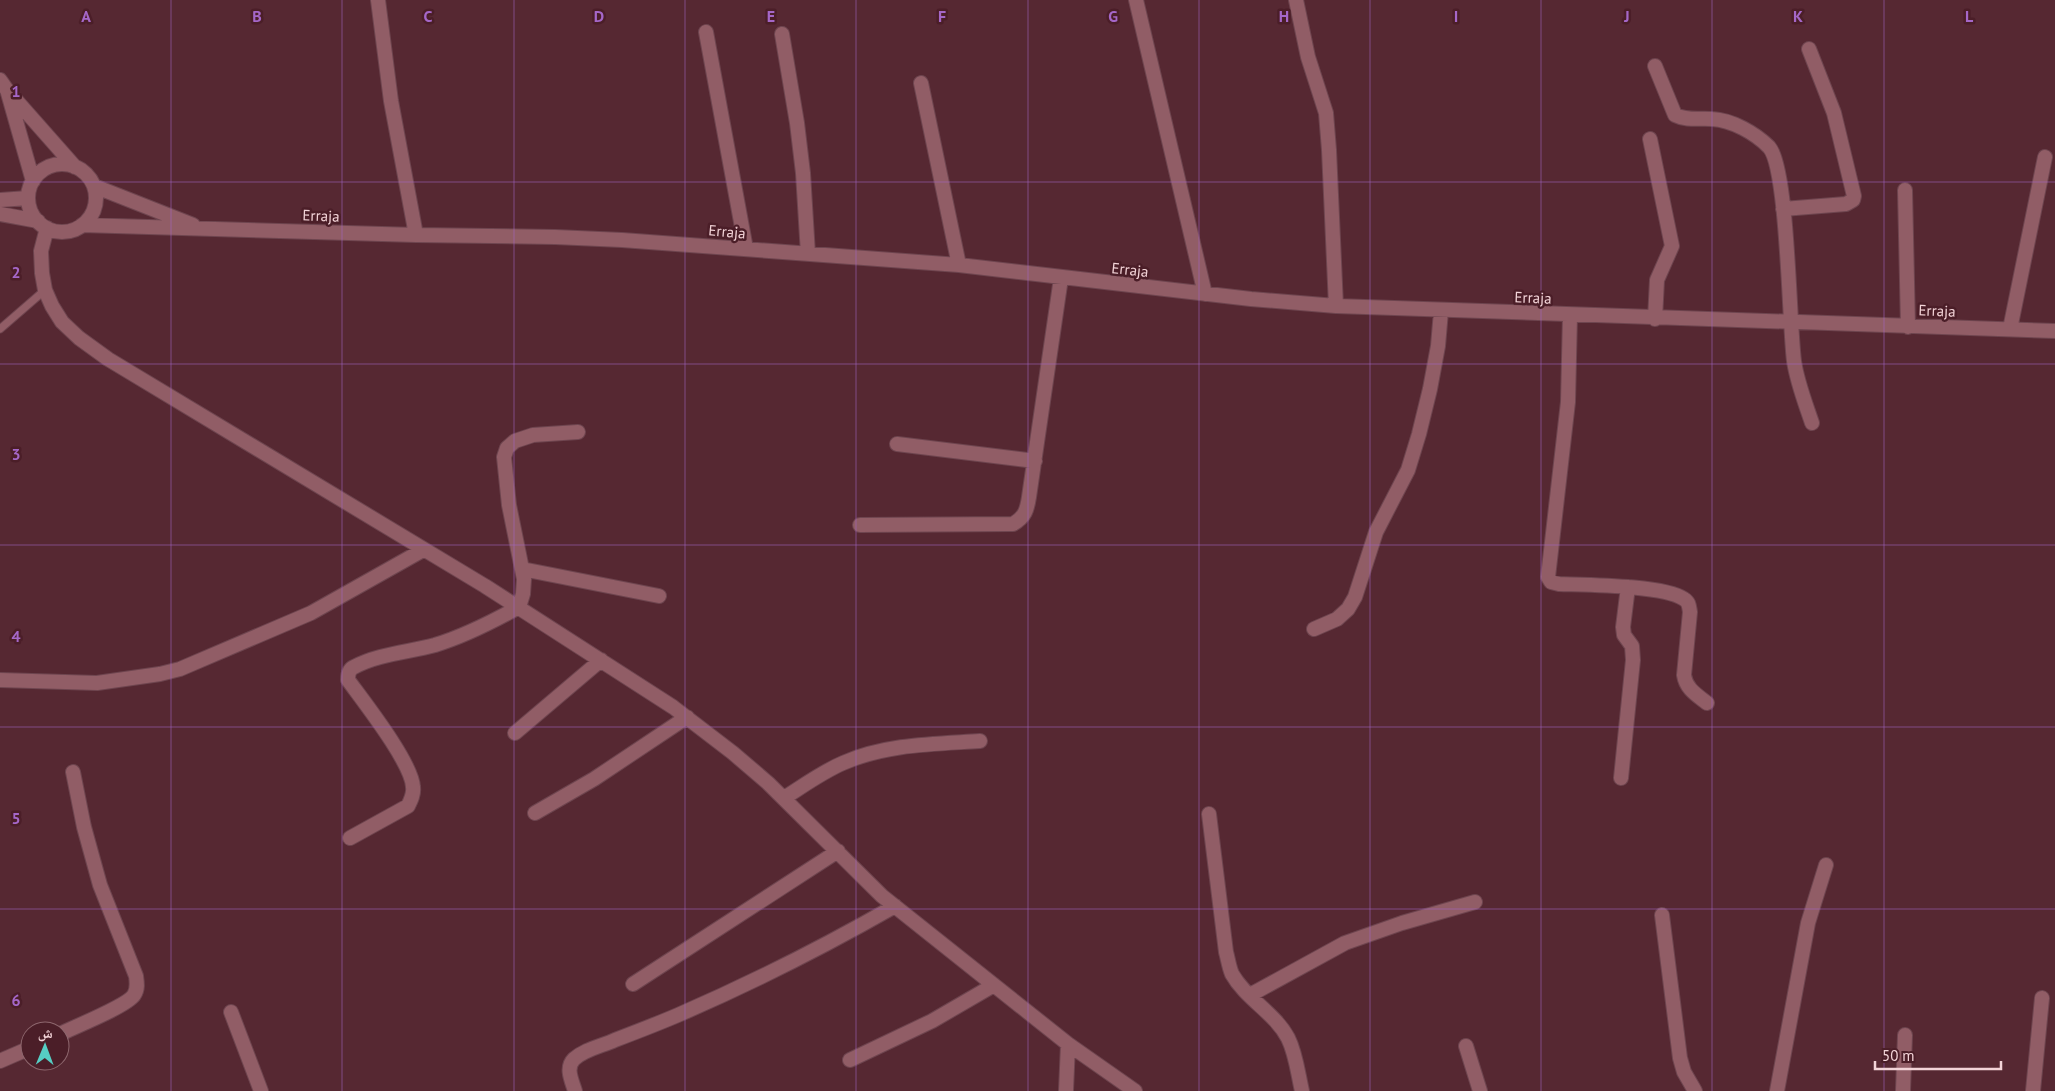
<svg xmlns="http://www.w3.org/2000/svg" width="2055" height="1091" font-family="'PT Sans','Noto Naskh Arabic',sans-serif">
  <style>
    .lines { fill: none; stroke-linecap: round; stroke-linejoin: round }
    .lane-casing { stroke: #6e454f; stroke-width: 9 }
    .street-casing { stroke: #6e454f; stroke-width: 16 }
    .lane { stroke: #915d66; stroke-width: 7 }
    .street { stroke: #915d66; stroke-width: 14 }
    .grid { fill: none; stroke: #a567c8; stroke-width: 1; stroke-opacity: 0.55 }
    .labels { text-anchor: middle; stroke-width: 5; stroke-linejoin: round; paint-order: stroke }
    .street-label { font-size: 15px; fill: #f3d4d8; stroke: #4b1e28 }
    .grid-label { font-size: 16px; text-anchor: middle; font-weight: bold; fill: #a567c8; stroke: #4b1e28; stroke-width: 5; stroke-linejoin: round; paint-order: stroke }
  </style>
  <rect width="100%" height="100%" fill="#562832"/>
  <g class="lines">
    <g class="lane-casing">
      <path id="lane" d="M0 329 45 290"/>
    </g>
    <g class="street-casing">
      <path id="street" d="M378 0 391 101 416 235
        M1136 0 1205 294
        M1296 0 1308 57 1326 113 1329 150 1336 306
        M706 32 746 249
        M782 34 797 123 803 173 808 254
        M1655 66 1675 115C1687 121 1699 118 1712 119 1732 120 1755 133 1769 147 1788 168 1789 323 1794 361 1797 382 1805 402 1812 423
        M0 80 7 90 75 167
        M921 83 959 265
        M8 93 33 181
        M1650 139 1672 246 1657 280 1655 319
        M28 198a34 34 0 1 1 68 0a34 34 0 1 1-68 0Z
        M94 186 193 225
        M1905 190 1908 327
        M0 200 28 198
        M1783 209 1846 204 1853 200 1854 196 1834 113 1809 49
        M0 214 38 221
        M82 225 416 235 555 237 622 240 959 265 1251 299 1336 306 2055 331
        M47 228 41 251 42 273 45 290 52 306 62 322 79 338 108 359 485 586 673 707 733 753 768 783 882 896 1068 1044 1135 1091
        M1570 315 1568 402 1548 577 1551 582 1559 584C1586 585 1664 585 1684 599 1689 602 1689 606 1690 612L1684 675C1686 689 1697 695 1707 703
        M2010 329 2045 157
        M897 444 1035 461
        M860 525 1013 524C1025 517 1027 510 1029 497L1061 278
        M522 569 659 596
        M1314 629 1337 619 1348 609 1355 597 1376 532 1408 470 1419 434 1430 389 1438 346 1441 311
        M0 680 97 683 160 674 180 669 311 613 423 550
        M515 733 601 660
        M1621 778 1633 660 1632 646 1624 635 1623 627 1628 587
        M784 798C803 786 822 772 843 763 886 744 934 744 980 741
        M535 813 594 779 687 717
        M1209 814 1226 952C1228 959 1229 967 1232 974 1246 999 1275 1013 1288 1038 1296 1054 1298 1074 1302 1091
        M350 838 408 806C411 800 414 794 413 787 412 763 364 702 348 680 348 674 349 669 354 667 378 654 409 652 435 645 465 636 492 622 519 607L523 594 524 579 509 505 504 457 507 448 515 441 533 435 578 432
        M1662 915 1680 1058 1684 1072 1695 1091
        M633 984 838 851
        M1250 995 1345 943 1402 923 1475 902
        M231 1012 261 1091
        M60 1034C74 1027 127 1006 134 995 138 989 137 983 136 976L100 885 84 827 73 772
        M1466 1046 1480 1091
        M850 1060 932 1021 994 985
        M0 1061 30 1048
        M575 1091C572 1081 565 1068 574 1059 585 1049 602 1046 615 1040 636 1032 657 1024 678 1015 752 983 825 946 895 906
        M1066 1091 1068 1044
        M1777 1091 1808 923 1826 865
        M1903 1091 1905 1035
        M2033 1091 2042 998"/>
    </g>
    <use href="#lane" class="lane"/>
    <use href="#street" class="street"/>
  </g>
  <path class="grid" d="M171 0V1091M342 0V1091M514 0V1091M685 0V1091M856 0V1091M1028 0V1091M1199 0V1091M1370 0V1091M1541 0V1091M1712 0V1091M1884 0V1091M0 182H2055M0 364H2055M0 545H2055M0 727H2055M0 909H2055"/>
  <g class="labels">
    <g class="street-label">
      <text transform="translate(321 216) rotate(2)" y="5">Erraja</text>
      <text transform="translate(727 232) rotate(5)" y="5">Erraja</text>
      <text transform="translate(1130 270) rotate(6)" y="5">Erraja</text>
      <text transform="translate(1533 298) rotate(2)" y="5">Erraja</text>
      <text transform="translate(1937 311) rotate(2)" y="5">Erraja</text>
    </g>
  </g>
  <g class="grid-label">
    <text x="86" y="22">A</text>
    <text x="257" y="22">B</text>
    <text x="428" y="22">C</text>
    <text x="599" y="22">D</text>
    <text x="771" y="22">E</text>
    <text x="942" y="22">F</text>
    <text x="1113" y="22">G</text>
    <text x="1284" y="22">H</text>
    <text x="1456" y="22">I</text>
    <text x="1627" y="22">J</text>
    <text x="1798" y="22">K</text>
    <text x="1969" y="22">L</text>
    <text x="16" y="97">1</text>
    <text x="16" y="278">2</text>
    <text x="16" y="460">3</text>
    <text x="16" y="642">4</text>
    <text x="16" y="824">5</text>
    <text x="16" y="1006">6</text>
  </g>
  <g transform="translate(45 1046) rotate(1)"><circle r="24" fill="#4b1e28" stroke="#8e676e"/>
  <path d="M0-4L9 19L0 12L-9 19Z" fill="#56cec4"/>
  <text y="-8" font-size="14" font-weight="bold" text-anchor="middle" fill="#f3d4d8">ش</text>
  </g>
  <path d="M1875 1061v8h126v-8" fill="none" stroke="#f3d4d8" stroke-width="2.5"/>
  <text x="1882" y="1061" font-size="15" fill="#f3d4d8" stroke="#4b1e28" stroke-width="4" paint-order="stroke">50 m</text>
</svg>
